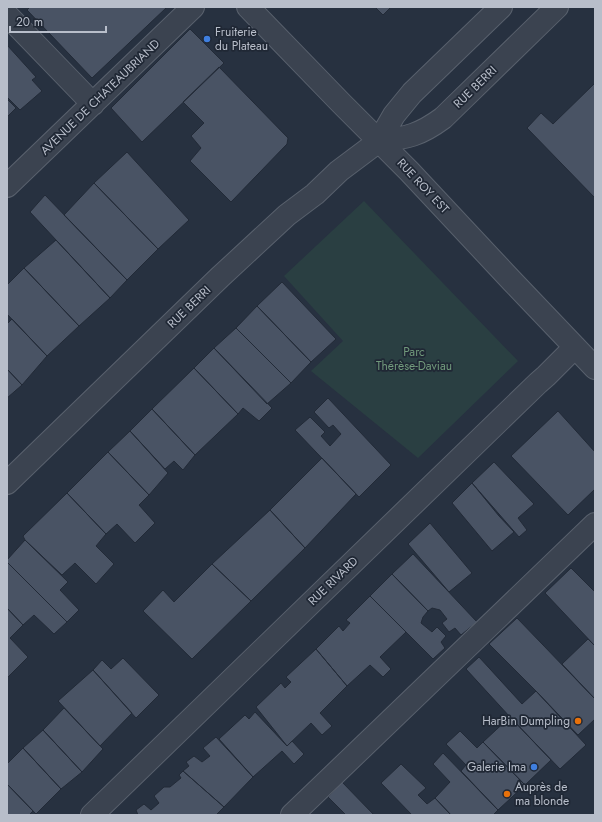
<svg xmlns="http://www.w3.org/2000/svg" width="602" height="822" font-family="Jost,sans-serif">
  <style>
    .green { fill: #2a3f42 }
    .building { fill: #495364; stroke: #222a37 }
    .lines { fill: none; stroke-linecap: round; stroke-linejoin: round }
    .minor-casing { stroke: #59616d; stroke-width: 24 }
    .minor { stroke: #3b4350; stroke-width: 22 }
    .shop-dot { fill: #3f7fe0; stroke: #202835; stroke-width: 1.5 }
    .food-dot { fill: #e8710a; stroke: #202835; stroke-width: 1.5 }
    .labels { text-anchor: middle; stroke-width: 3.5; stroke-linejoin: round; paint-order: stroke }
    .poi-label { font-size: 12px; fill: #b8beca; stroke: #202835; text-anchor: start }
    .street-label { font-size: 12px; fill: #b8beca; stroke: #202835 }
    .park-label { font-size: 12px; fill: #719a7c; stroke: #202835 }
  </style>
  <rect width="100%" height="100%" fill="#273140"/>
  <path class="green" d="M364 201 518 361 418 458 311 371 343 341 284 276Z"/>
  <path class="building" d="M30 7H166V8L92 78 27 10Z
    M375 7H391L383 15Z
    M190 29 224 63 142 142 111 108Z
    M7 45 36 77 32 80 42 91 20 110 7 97Z
    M219 67 288 138 287 144 231 202 190 161 201 148 191 136 204 123 183 102Z
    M595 83V198L527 128 541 113 553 124Z
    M7 99 16 108 7 117Z
    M127 152 189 220 158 249 94 183Z
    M94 183 158 249 127 280 64 215Z
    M45 195 127 280 110 298 30 212Z
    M56 240 110 298 79 326 24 268Z
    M24 268 79 326 47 356 7 314V285Z
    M282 282 336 339 311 362 257 306Z
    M257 306 311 362 291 383 236 328Z
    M12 319 47 356 22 385 7 369V324Z
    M236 328 291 383 267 404 214 348Z
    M214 348 272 408 259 421 243 408 238 414 194 368Z
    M194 368 238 414 195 455 152 409Z
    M7 369 22 385 7 398Z
    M328 398 391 465 359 497 295 430 310 417 325 432 321 436 330 446 341 434 333 425 329 428 314 412Z
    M152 409 195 455 183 470 174 461 165 469 130 431Z
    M558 411 595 452V489L568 515 511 456Z
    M130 431 168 473 149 495 108 452Z
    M108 452 149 495 139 505 155 523 135 543 117 524 106 534 67 493Z
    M322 458 356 494 305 548 270 510Z
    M494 462 534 504 518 518 527 530 519 537 472 483Z
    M472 483 499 516 514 532 492 551 452 503Z
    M67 493 106 534 96 546 114 564 96 584 75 563 62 575 25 540 23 536Z
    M270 510 305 548 251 601 212 564Z
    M430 523 472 573 449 592 408 544Z
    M25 540 68 582 60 590 79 610 67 622 7 562V560Z
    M413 554 477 622 461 635 455 628 449 632 442 623 447 619 440 610 432 608 428 611 392 574Z
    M7 562 67 622 54 634 34 615 23 625 7 608Z
    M212 564 251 601 192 659 143 611 163 590 174 602Z
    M571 568 595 592V646L545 593Z
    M392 574 428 611 423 617 421 623 432 632 437 627 446 636 441 642 445 648 433 659 370 596Z
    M370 596 406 632 380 657 391 669 383 677 370 665 347 686 316 649 339 626 343 631 350 623 346 620Z
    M7 608 23 625 10 638 28 657 7 678Z
    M517 618 595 699V719L578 735 536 691 489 644Z
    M588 639 595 646V699L562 664Z
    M316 649 347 686 320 713 332 726 322 735 311 723 287 746 256 707 281 683 285 688 291 682 286 677Z
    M479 657 522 704 536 691 586 745 560 769 510 717 466 669Z
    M123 658 159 695 136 718 93 670 102 660 111 669Z
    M93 670 132 713 100 746 58 701Z
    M64 708 103 749 82 772 43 730Z
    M255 712 287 746 292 741 304 754 294 764 282 751 253 777 219 739 245 715 249 719Z
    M510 717 551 760 525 785 483 742Z
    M43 730 82 772 61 789 23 748Z
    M460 731 477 748 483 742 525 785 498 810 461 771 466 765 446 744Z
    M216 737 253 777 224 807 183 771 189 766 186 762 194 756 202 762 210 756 203 748Z
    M23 748 61 789 36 814 7 784V764Z
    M443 753 498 810 493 815H451L435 798 450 782 433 764Z
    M401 764 426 788 418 795 427 804 435 798 451 815H412L381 783Z
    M183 771 224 807 216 815H138L136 810 144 804 151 810 159 803 154 796 164 787H170L181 778 179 775Z
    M342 782 374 815H346L328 797Z
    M7 784 33 811 29 815H7Z"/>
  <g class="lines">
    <g class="minor-casing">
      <path id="minor" d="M248 7 341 103 409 171 511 280 595 368
        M7 15 93 104
        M379 141C407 138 420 135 443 118L557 7
        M7 186 193 7
        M7 483 220 277 287 215 315 194 339 171 379 141 394 115 412 93 501 7
        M92 815 538 383 546 376 575 347
        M292 815 595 524"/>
    </g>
    <use href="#minor" class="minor"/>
  </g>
  <g class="shop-dot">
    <circle cx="207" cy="39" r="4"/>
    <circle cx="534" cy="767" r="4"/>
  </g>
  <g class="food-dot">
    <circle cx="578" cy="721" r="4"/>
    <circle cx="507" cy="794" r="4"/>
  </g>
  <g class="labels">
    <g class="poi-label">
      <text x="215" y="36">Fruiterie<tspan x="215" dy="14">du Plateau</tspan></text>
      <text x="570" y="725" text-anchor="end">HarBin Dumpling</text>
      <text x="526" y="771" text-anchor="end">Galerie Ima</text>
      <text x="515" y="791">Auprès de<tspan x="515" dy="14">ma blonde</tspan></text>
    </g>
    <g class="street-label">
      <text transform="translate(475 87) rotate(-44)" y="4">RUE BERRI</text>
      <text transform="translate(100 97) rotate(-44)" y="4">AVENUE DE CHATEAUBRIAND</text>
      <text transform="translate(423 186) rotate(47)" y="4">RUE ROY EST</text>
      <text transform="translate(189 307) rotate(-44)" y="4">RUE BERRI</text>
      <text transform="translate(333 581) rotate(-44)" y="4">RUE RIVARD</text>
    </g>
    <g class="park-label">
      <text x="414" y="356">Parc<tspan x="414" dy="14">Thérèse-Daviau</tspan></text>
    </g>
  </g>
  <rect width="602" height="822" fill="none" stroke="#b8beca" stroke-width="16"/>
  <path d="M10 26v6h96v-6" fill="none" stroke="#b8beca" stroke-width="2"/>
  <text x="16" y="26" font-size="12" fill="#b8beca" stroke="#202835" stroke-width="3" paint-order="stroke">20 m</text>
</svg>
